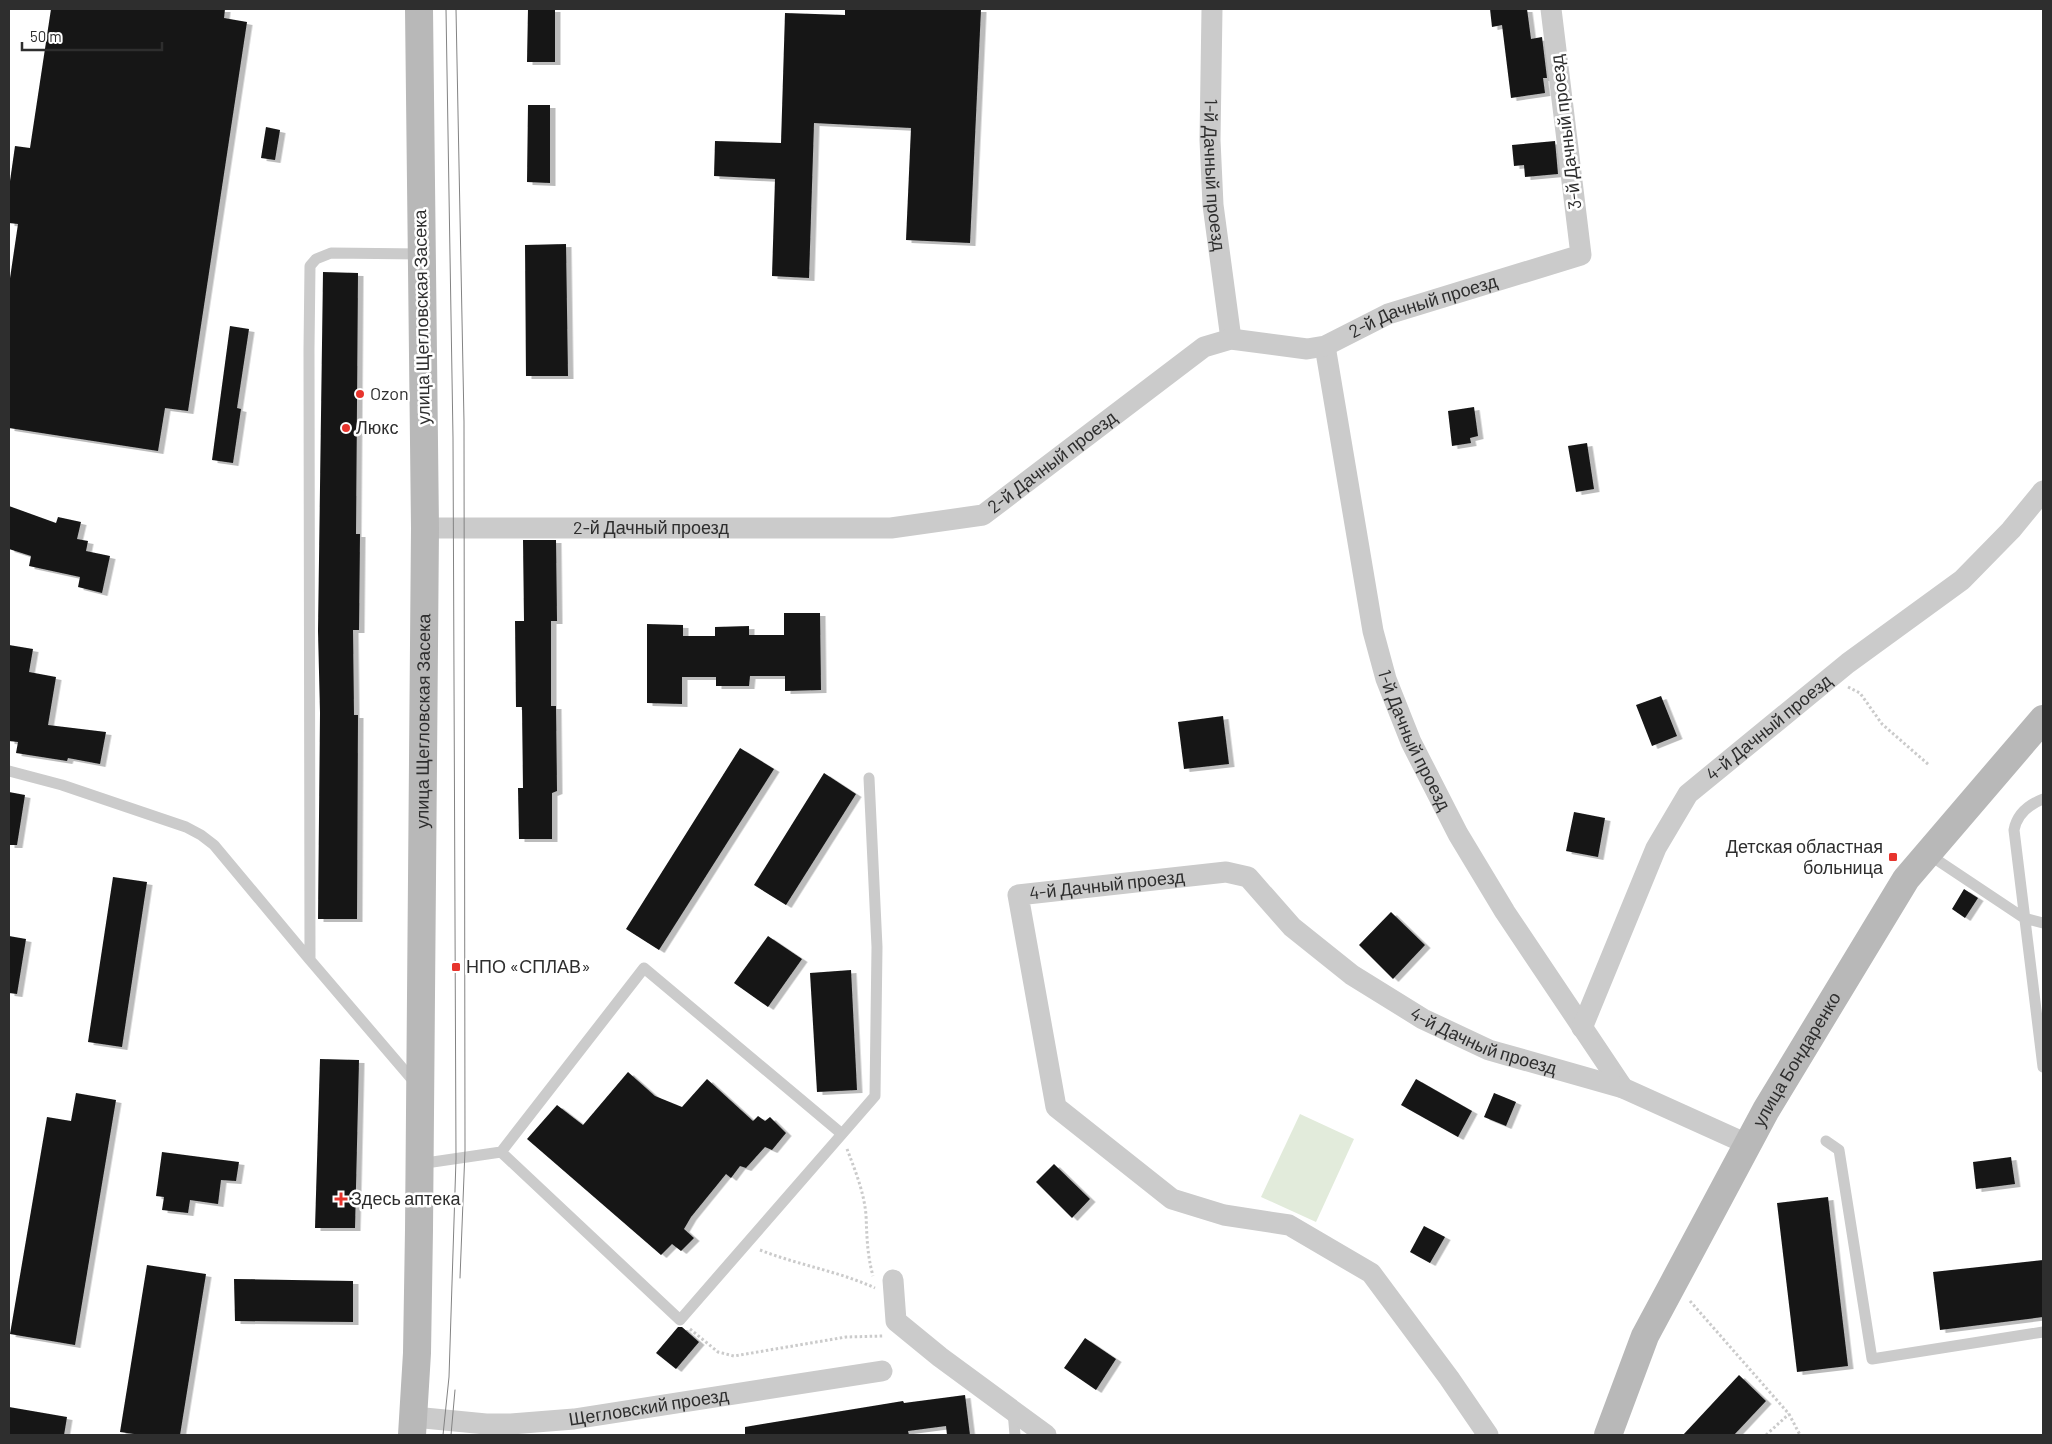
<svg xmlns="http://www.w3.org/2000/svg" width="2052" height="1444" font-family="Barlow,sans-serif">
  <style>
    .green { fill: #e2ebdb }
    .building { fill: #151515; filter: url(#shadow) }
    .lines { fill: none; stroke-linecap: round; stroke-linejoin: round }
    .path { stroke: #cbcbcb; stroke-width: 3; stroke-dasharray: 2.5 2.5; stroke-linecap: butt }
    .lane { stroke: #cbcbcb; stroke-width: 11 }
    .street { stroke: #cbcbcb; stroke-width: 21 }
    .secondary { stroke: #b8b8b8; stroke-width: 28 }
    .tram { stroke: #838383; stroke-width: 1 }
    .poi-dot { fill: #e7342d; stroke: #fff; stroke-width: 2 }
    .labels { text-anchor: middle; stroke-width: 5; stroke-linejoin: round; paint-order: stroke }
    .street-label { font-size: 18px; fill: #2e2e2e; stroke: #fff }
    .poi-label { font-size: 18px; fill: #2e2e2e; stroke: #fff; text-anchor: start }
  </style>
  <defs>
    <filter id="shadow"><feDropShadow dx="5.5" dy="3" stdDeviation="0" flood-color="#0004"/></filter>
  </defs>
  <rect width="100%" height="100%" fill="#fff"/>
  <path class="green" d="M1300 1114 1354 1139 1316 1222 1261 1197Z"/>
  <path class="building" d="M51 9H225L224 18 247 22 188 411 165 408 158 451 9 428V285L18 224 9 223V188L15 146 30 148Z
    M528 9H555V62H527Z
    M845 9H981L970 243 906 240 911 128 814 123 809 278 772 276 775 179 714 176 715 141 781 143 785 13 845 15Z
    M1490 9H1527L1531 39 1542 37 1547 78H1543L1545 93 1511 98 1502 25 1492 27Z
    M528 105H550V183L527 182Z
    M266 127 280 130 275 160 261 158Z
    M1555 141 1558 174 1525 177 1524 165 1514 166 1512 145Z
    M566 244 568 376H526L525 245Z
    M323 272 358 273 356 534H360L359 630H353L354 715H358L357 919H318L320 713 318 631Z
    M230 326 249 329 237 408 241 409 233 463 212 460Z
    M1474 407 1478 436 1470 438 1471 443 1452 446 1448 411Z
    M1587 443 1594 489 1576 492 1568 446Z
    M9 506 56 523 58 517 81 522 77 539 88 541 86 551 110 556 102 593 78 587 80 577 29 566 31 556 9 549Z
    M523 540H556L557 621H551V706H556L557 791 552 793V839H519L518 788H523L522 707H516L515 621H524Z
    M784 613H820L821 690 785 691V676H750L749 686H716V677H682V704L647 703V624L683 625V636H715V627L749 626V635H784Z
    M9 645 33 649 29 672 56 677 48 725 106 732 100 764 68 758 67 761 16 753 18 742 9 741Z
    M1661 696 1677 736 1652 746 1636 705Z
    M1223 716 1229 764 1184 769 1178 722Z
    M740 748 774 769 659 950 626 929Z
    M824 773 856 794 786 905 754 885Z
    M9 792 25 795 17 845H9Z
    M1574 812 1605 818 1598 857 1566 851Z
    M113 877 147 882 122 1047 88 1042Z
    M1964 889 1978 898 1965 918 1952 909Z
    M1391 912 1425 945 1393 979 1359 945Z
    M9 936 26 939 17 994 9 993Z
    M768 936 802 959 768 1007 734 983Z
    M851 970 857 1090 817 1092 810 973Z
    M320 1059 359 1060 355 1228H315Z
    M628 1072 655 1096 682 1107 707 1079 753 1121 758 1116 765 1121 770 1117 786 1133 772 1150 765 1147 746 1168 740 1166 731 1178 726 1174 691 1217 684 1229 694 1238 681 1251 672 1244 661 1255 527 1139 557 1105 583 1125Z
    M1416 1079 1472 1111 1458 1137 1401 1105Z
    M76 1093 116 1100 75 1345 10 1334 47 1117 71 1121Z
    M1494 1093 1516 1102 1506 1126 1484 1117Z
    M162 1152 239 1162 236 1181 221 1180 218 1204 190 1200 188 1213 162 1210 164 1197 156 1196Z
    M2011 1157 2015 1184 1976 1189 1973 1162Z
    M1054 1164 1090 1199 1072 1218 1036 1182Z
    M1828 1197 1848 1366 1797 1372 1777 1203Z
    M1424 1226 1445 1237 1430 1263 1410 1252Z
    M2043 1260V1317L1940 1330 1933 1272Z
    M147 1265 206 1274 180 1435H141L120 1432Z
    M234 1279 353 1281V1322L235 1321Z
    M678 1327H682L699 1342 676 1369 656 1353Z
    M1085 1338 1116 1359 1096 1390 1064 1368Z
    M1739 1375 1766 1401 1734 1435H1683Z
    M965 1395 970 1435H947L946 1426 908 1431 909 1435H745V1427L903 1401 904 1403Z
    M9 1407 67 1417 64 1435H9Z"/>
  <g class="lines">
    <path class="path" d="M1848 687 1860 693 1882 724 1929 765
      M847 1149C855 1170 864 1192 866 1215 867 1237 867 1254 873 1276
      M760 1250C798 1265 838 1271 875 1288
      M1690 1301 1789 1414 1800 1435
      M690 1329 718 1352 734 1356 846 1337 883 1336
      M1766 1435 1789 1414"/>
    <path class="lane" d="M9 771 62 785 186 827 201 835 214 845 310 960
      M2043 799C2028 805 2017 814 2014 830L2043 1067
      M1928 854 2024 918 2043 923
      M416 1084 310 960 309 349 310 266 316 259 331 253 422 254
      M842 1134 875 1096 877 947 869 778
      M1826 1141 1839 1150 1872 1359 2043 1332
      M419 1164 501 1152 680 1320 842 1134 644 968 501 1152
      M1013 1411 1015 1435"/>
    <g class="street">
      <path id="s1" d="M1212 9 1210 140 1213 205 1231 339"/>
      <path id="s2" d="M1325 346 1373 631 1386 679 1411 742 1458 834 1505 912 1623 1088"/>
      <path id="s3" d="M425 528H891L983 515 1204 347 1231 339 1307 349 1325 346 1388 314 1581 255 1551 9"/>
      <path id="s4" d="M1582 1028 1656 848 1688 794 1848 663 1962 580 2011 530 2043 491"/>
      <path d="M893 1280 896 1321 940 1357 1046 1435"/>
      <path id="s5" d="M414 1417 486 1424H511L574 1419 882 1371"/>
      <path id="s6" d="M1488 1435 1449 1378 1371 1273 1289 1225 1224 1215 1172 1199 1056 1107 1018 895 1226 872 1248 877 1292 927 1352 975 1423 1019 1489 1050 1623 1088 1747 1144"/>
    </g>
    <g class="secondary">
      <path id="s7" d="M412 1435 417 1353 419 1230 425 528 419 9"/>
      <path id="s8" d="M1608 1435 1645 1336 1674 1282 1766 1110 1906 879 2043 719"/>
    </g>
    <path class="tram" d="M456 9 464 422 465 1150 460 1278
      M443 1435 449 1377 456 1159 453 438 446 9
      M451 1435 455 1390"/>
  </g>
  <g class="poi-dot">
    <circle cx="360" cy="394" r="5"/>
    <circle cx="346" cy="428" r="5"/>
    <rect x="1888" y="852" width="10" height="10" rx="2.5"/>
    <rect x="451" y="962" width="10" height="10" rx="2.5"/>
    <path d="M338.5 1191.5h5v5h5v5h-5v5h-5v-5h-5v-5h5z"/>
  </g>
  <g class="labels">
    <g class="street-label">
      <text transform="translate(1566 132) rotate(-97)" y="6">3-й Дачный проезд</text>
      <text dy="6" stroke="none"><textPath href="#s1" startOffset="166">1-й Дачный проезд</textPath></text>
      <text dy="6" stroke="none"><textPath href="#s3" startOffset="1066">2-й Дачный проезд</textPath></text>
      <text transform="translate(422 317) rotate(-91)" y="6">улица Щегловская Засека</text>
      <text dy="6" stroke="none"><textPath href="#s3" startOffset="646">2-й Дачный проезд</textPath></text>
      <text dy="6" stroke="none"><textPath href="#s3" startOffset="226">2-й Дачный проезд</textPath></text>
      <text dy="6" stroke="none"><textPath href="#s7" startOffset="714">улица Щегловская Засека</textPath></text>
      <text dy="6" stroke="none"><textPath href="#s4" startOffset="362">4-й Дачный проезд</textPath></text>
      <text dy="6" stroke="none"><textPath href="#s2" startOffset="406">1-й Дачный проезд</textPath></text>
      <text dy="6" stroke="none"><textPath href="#s6" startOffset="868">4-й Дачный проезд</textPath></text>
      <text dy="6" stroke="none"><textPath href="#s6" startOffset="1302">4-й Дачный проезд</textPath></text>
      <text dy="6" stroke="none"><textPath href="#s8" startOffset="421">улица Бондаренко</textPath></text>
      <text dy="6" stroke="none"><textPath href="#s5" startOffset="236">Щегловский проезд</textPath></text>
    </g>
    <g class="poi-label">
      <text x="370" y="400">Ozon</text>
      <text x="356" y="434">Люкс</text>
      <text x="1883" y="853" text-anchor="end">Детская областная<tspan x="1883" dy="21">больница</tspan></text>
      <text x="466" y="973">НПО «СПЛАВ»</text>
      <text x="351" y="1205">Здесь аптека</text>
    </g>
  </g>
  <rect width="2052" height="1444" fill="none" stroke="#2e2e2e" stroke-width="20"/>
  <path d="M22 42v8h140v-8" fill="none" stroke="#2e2e2e" stroke-width="2.5"/>
  <text x="30" y="42" font-size="15" fill="#2e2e2e" stroke="#ffffff" stroke-width="4" paint-order="stroke">50 m</text>
</svg>
